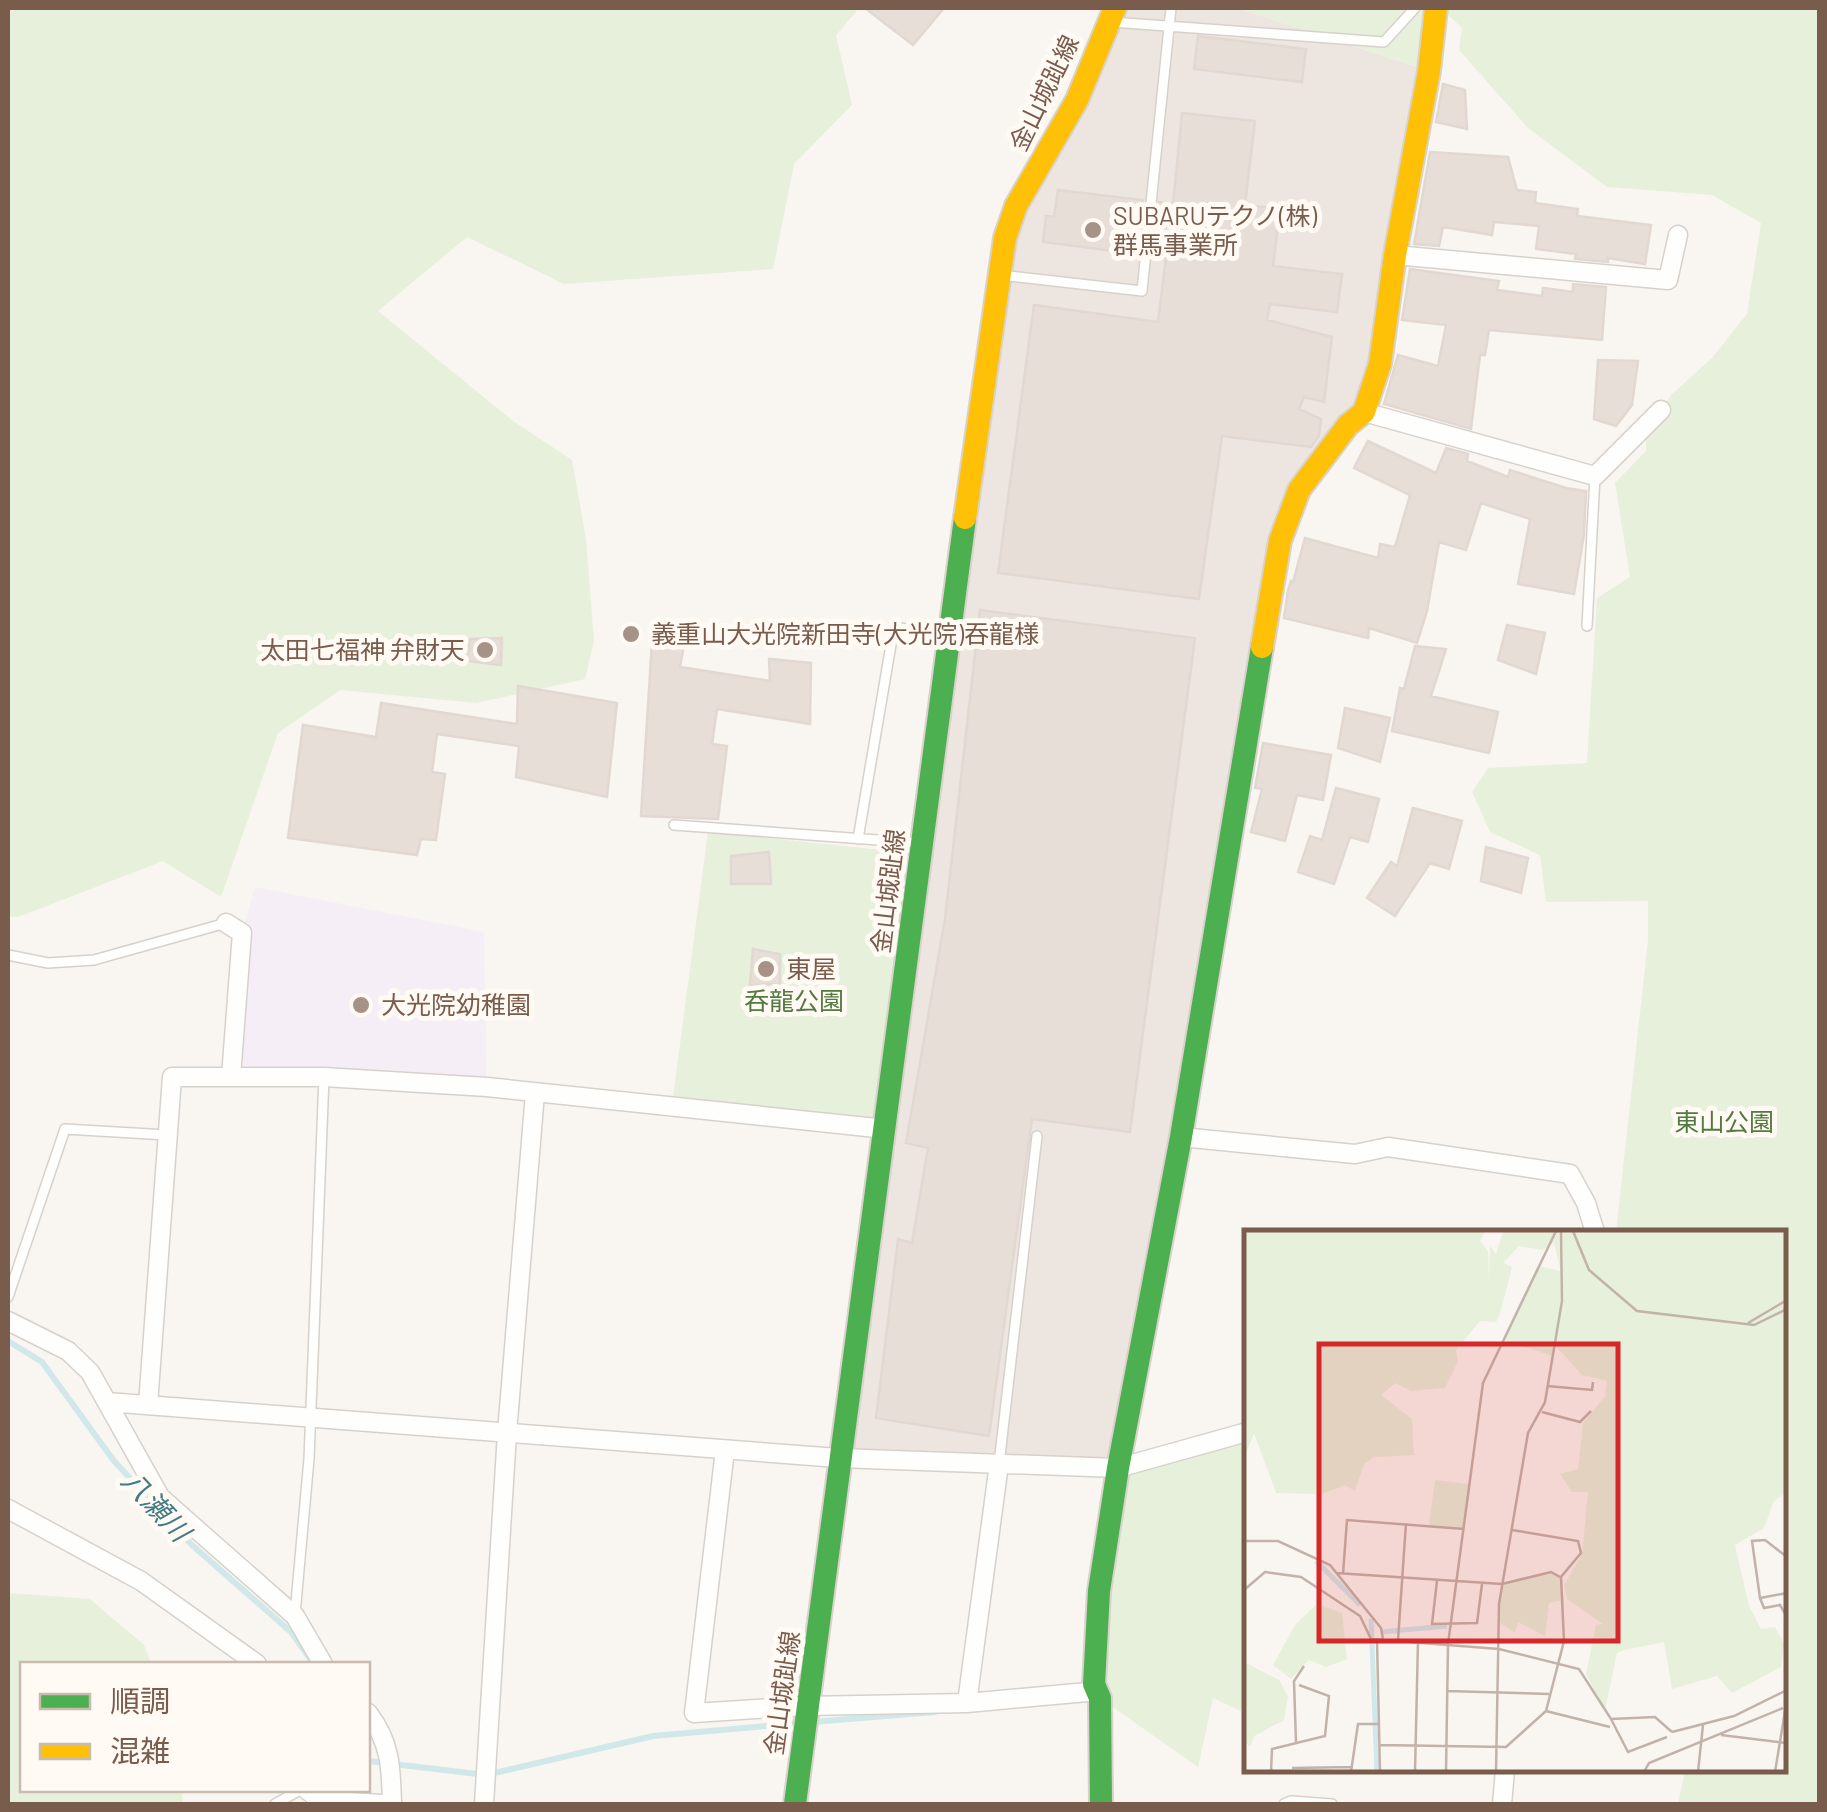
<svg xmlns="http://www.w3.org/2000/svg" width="1827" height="1812" font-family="Barlow,'Noto Sans JP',sans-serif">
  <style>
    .industrial { fill: #ede5e0 }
    .education { fill: #f6eef6 }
    .green { fill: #e7f0db }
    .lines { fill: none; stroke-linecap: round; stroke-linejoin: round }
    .stream { stroke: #d0e8ea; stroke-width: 6 }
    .building { fill: #e6ded7; stroke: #e2d8d2; stroke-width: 2.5 }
    .lane-casing { stroke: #d7d1cb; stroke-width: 12 }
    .street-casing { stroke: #d7d1cb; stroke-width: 21 }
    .fast-casing { stroke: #d9d2cb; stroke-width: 26 }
    .slow-casing { stroke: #d9d2cb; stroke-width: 26 }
    .lane { stroke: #fefefd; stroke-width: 9 }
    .street { stroke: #fefefd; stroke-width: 18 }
    .fast { stroke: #4caf50; stroke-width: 22 }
    .slow { stroke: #ffc107; stroke-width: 22 }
    .poi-dot { fill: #a69286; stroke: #fffaf3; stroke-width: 4 }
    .labels { text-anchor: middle; stroke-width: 10; stroke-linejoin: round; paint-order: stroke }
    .street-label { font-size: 25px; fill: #7a5c4d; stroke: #fffaf3 }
    .poi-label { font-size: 25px; fill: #7a5c4d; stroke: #fffaf3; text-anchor: start }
    .park-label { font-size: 25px; fill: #537a41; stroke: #fffaf3 }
    .water-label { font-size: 28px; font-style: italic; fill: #437c86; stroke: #fffaf3 }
    .inset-river { fill: none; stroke: #d0e8ea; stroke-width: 5 }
    .inset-road { fill: none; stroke: #c2b3aa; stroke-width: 2.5 }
    .view { fill: #d62828; fill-opacity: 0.15; stroke: #d62828; stroke-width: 5 }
    .inset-edge { fill: none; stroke: #7a5c4d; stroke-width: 5 }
  </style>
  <rect width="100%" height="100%" fill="#f9f5f0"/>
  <path class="industrial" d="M1113 8H1237L1429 71 1380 364 1299 490 1118 1468 842 1458 1005 238Z"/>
  <path class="education" d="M255 887 484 932 487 1087 231 1077 242 933Z"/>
  <path class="green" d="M8 8H859L836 35 852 105 794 164 773 269 564 284 467 237 378 311 513 421 572 460 586 539 594 641 585 679 476 703 340 690 278 733 221 897 163 861 18 917H8Z
    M1237 8H1436L1429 71Z
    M1441 8H1819V1804H1678L1685 1770H1784V1232H1616L1648 940V901L1546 902 1540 855 1490 832 1472 792 1488 768 1587 763 1597 598 1630 577 1615 483 1646 451V429L1671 395 1712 358 1747 314 1761 223 1712 195 1607 187 1528 128 1459 50 1462 28Z
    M708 832 920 854 886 1129 672 1105Z
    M1247 1433V1714L1213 1698 1198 1767 1100 1698 1118 1468Z
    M8 1593 90 1599 144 1645 151 1664H22V1790H182L183 1804H8Z"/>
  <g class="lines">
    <path class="stream" d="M8 1341 42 1362 114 1461 192 1545 291 1632 311 1660
      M813 1722 935 1712
      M368 1761 486 1775 653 1736 800 1723"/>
  </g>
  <path class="building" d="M865 8H944L913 45Z
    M1198 36 1306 49 1302 82 1194 69Z
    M1443 84 1465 90 1467 129 1436 122Z
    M1182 113 1255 121 1245 205 1280 209 1273 266 1342 274 1337 312 1270 304 1267 320 1332 337 1324 402 1304 397 1299 409 1321 419 1319 436 1311 447 1222 436 1199 599 998 573 1034 305 1158 322 1166 258 1154 256 1159 202 1173 204Z
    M1430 152 1508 157 1517 190 1536 192 1535 203 1578 209 1577 216 1651 225 1645 264 1608 258V262L1575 259 1576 254 1536 249 1539 226 1494 222 1492 235 1443 227 1439 246 1414 244Z
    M1058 190 1143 200 1138 254 1043 242 1046 216 1054 217Z
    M1410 269 1499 281 1497 290 1542 296 1543 288 1573 292V284L1606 287 1602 340 1489 330 1485 355H1480L1471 429 1384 404 1398 355 1438 366 1446 325 1402 320Z
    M1598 360 1638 361 1632 405 1616 426 1594 419Z
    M1368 441 1436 473 1446 448 1468 454 1467 461 1508 477 1510 470 1566 488 1586 491 1584 534 1574 594 1518 584 1530 519 1481 503 1466 550 1439 542 1427 611 1417 643 1369 628 1368 638 1284 618 1288 590 1291 581 1293 582 1305 538 1378 558 1380 544 1395 547 1410 495 1354 468Z
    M980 610 1195 638 1130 1132 1032 1119 989 1436 876 1418 898 1239 912 1243 928 1148 906 1143 945 919Z
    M1507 625 1545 633 1536 674 1498 660Z
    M502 638 501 665 467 661 470 639Z
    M652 642 684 645 680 667 770 681 769 659 811 663 810 724 717 709 712 744 727 746 718 819 641 816Z
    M1415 646 1446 649 1431 696 1498 712 1489 753 1392 731 1400 688 1404 689Z
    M518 686 617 703 607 797 516 777 519 746 437 734 432 772 445 774 436 840 421 839 417 855 288 838 303 725 376 737 381 703 517 724Z
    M1345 708 1390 718 1380 762 1338 748Z
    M1263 743 1331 755 1323 800 1297 795 1285 841 1251 832 1262 789 1255 788Z
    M1336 788 1379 799 1368 842 1350 837 1334 884 1298 872 1310 836 1322 840Z
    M1413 808 1462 821 1449 869 1430 863 1395 916 1367 898 1391 862 1397 866Z
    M1486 847 1528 858 1521 893 1481 881Z
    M769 852 771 884H731V856Z
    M753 949 780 954V984L750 985Z"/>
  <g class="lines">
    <g class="lane-casing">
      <path id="lane" d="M1112 22 1384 42 1415 8
        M1001 275 1142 291 1171 8
        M1587 626 1595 476
        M674 825 919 843
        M858 839 894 627 945 635
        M8 955 48 963 94 960 226 923
        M8 1297 65 1129 167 1135
        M999 1464 1037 1136
        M295 1614 309 1459 324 1077
        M275 1804 300 1790
        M1284 1804 1291 1801 1332 1804"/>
    </g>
    <g class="street-casing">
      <path id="street" d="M1395 255 1668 280 1678 235
        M1364 412 1595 476 1661 410
        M226 923 242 933 231 1077
        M1181 1137 1355 1154 1388 1147 1570 1174 1586 1203 1595 1232
        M8 1321 68 1351 90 1372 160 1497 295 1616 323 1664
        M107 1402 838 1458 1118 1468 1247 1432
        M148 1405 172 1077H324L487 1087 886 1129
        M725 1450 694 1713 805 1706 967 1703 999 1464
        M8 1509 141 1581 257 1664
        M967 1703 1098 1691
        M368 1713C391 1743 391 1768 392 1804
        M307 1790 320 1800 381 1804
        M484 1804 507 1433 535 1093
        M1502 1804 1505 1770"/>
    </g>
    <g class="fast-casing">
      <path id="fast" d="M795 1804 965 518
        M1101 1804 1100 1698 1094 1684 1099 1591 1118 1468 1181 1137 1262 647"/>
    </g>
    <g class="slow-casing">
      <path id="slow" d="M965 518 1005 238 1016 206 1077 100 1115 8
        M1262 647 1280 541 1299 490 1348 425 1364 412 1380 364 1395 255 1429 71 1436 8"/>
    </g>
    <use href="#lane" class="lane"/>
    <use href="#street" class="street"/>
    <use href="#fast" class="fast"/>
    <use href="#slow" class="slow"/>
  </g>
  <g class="poi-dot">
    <circle cx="1093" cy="230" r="10"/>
    <circle cx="631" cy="634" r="10"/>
    <circle cx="485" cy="650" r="10"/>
    <circle cx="766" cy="969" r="10"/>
    <circle cx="361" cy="1005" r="10"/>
  </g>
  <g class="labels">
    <g class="street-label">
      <text transform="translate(1044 93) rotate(-64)" y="9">金山城趾線</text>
      <text transform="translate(888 891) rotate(-83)" y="9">金山城趾線</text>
      <text transform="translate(782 1693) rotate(-82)" y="9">金山城趾線</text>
    </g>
    <g class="poi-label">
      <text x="1113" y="225">SUBARUテクノ(株)<tspan x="1113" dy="29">群馬事業所</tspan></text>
      <text x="651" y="643">義重山大光院新田寺(大光院)吞龍様</text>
      <text x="465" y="659" text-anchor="end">太田七福神 弁財天</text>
      <text x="786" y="978">東屋</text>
      <text x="381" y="1014">大光院幼稚園</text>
    </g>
    <g class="park-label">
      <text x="794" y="1010">呑龍公園</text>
      <text x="1724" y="1131">東山公園</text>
    </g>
    <g class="water-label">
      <text transform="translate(156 1506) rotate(47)" y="10">八瀬川</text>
    </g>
  </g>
  <g transform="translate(1244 1230)">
    <rect width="542" height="542" fill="#f9f5f0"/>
    <path d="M0 1H241L236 11 244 21 245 51 246 16 252 24 259 1H542V263L530 271 520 298 491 315 505 376 517 399 531 397 540 414 537 437 488 463 473 446 428 459 420 412 380 420 373 423 361 480 342 444 352 395 359 394 323 369 320 355 338 324 344 262H328L316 244 334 239 339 193 361 166 363 151 338 145 311 115 309 126 260 110 293 36 317 41 310 13 298 20 275 16 259 33 268 37 256 84 252 92 236 91 212 120 214 131 201 158 167 161 151 153 137 165 168 189 170 225 130 227 120 234 111 261 101 255 78 264 32 263 10 203 0 228ZM191 250 225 254 220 299 185 295ZM302 342 317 347 320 370 305 373 301 406 274 392 271 403 255 392 258 354ZM73 374 98 383 103 429 82 437 65 430 47 449 29 435 51 395ZM0 432 35 450 44 466 40 490 10 506 6 517 0 510Z" fill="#e7f0db"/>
    <path class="inset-river" d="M72 331 116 375M127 389 133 542M137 402 203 396"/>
    <path class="inset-road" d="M329 1 345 40 393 81 510 95 543 79M504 93 543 70M303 156 348 160 349 152M298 182 336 192 347 181M268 300 334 311 337 323 317 347 320 411 302 481 366 497M0 311H34L86 335 137 398 139 409M543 327 521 310 508 311 516 368 543 363M92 343 258 354 307 342 316 347M99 344 103 290 220 299M193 351 188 394 233 393 238 354M0 360 21 342 57 347 116 386 127 409 255 419 335 439 367 489 411 487 428 502M516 368 520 378 536 375 543 387M133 410 136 542M154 410 162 293M203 461 305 464M367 489 384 522 423 507M428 502 490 486 541 461M477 505 543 513M52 512 50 451 60 436M135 515 262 517 302 481M48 538 108 537M27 542 28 519 81 506 85 466 55 455M107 542 114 494H134M171 542 174 411M202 542 204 414 239 153 312 1M252 542 255 374 284 203 301 172 318 71 317 1M400 542 405 533 539 478M454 542 459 495M531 542 543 469"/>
    <path class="view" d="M75 114H374V411H75Z"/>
    <rect width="542" height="542" class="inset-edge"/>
  </g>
  <rect width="1827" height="1812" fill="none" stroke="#7a5c4d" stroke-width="20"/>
  <rect x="20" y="1662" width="350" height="130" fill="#fffaf3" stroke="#cabbb1" stroke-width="2.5"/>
  <rect x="40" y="1694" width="50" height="15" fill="#4caf50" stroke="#cabbb1" stroke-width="2.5"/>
  <text x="110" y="1712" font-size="30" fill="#7a5c4d">順調</text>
  <rect x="40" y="1744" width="50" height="15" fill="#ffc107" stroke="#cabbb1" stroke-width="2.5"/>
  <text x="110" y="1762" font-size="30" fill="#7a5c4d">混雑</text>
</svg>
